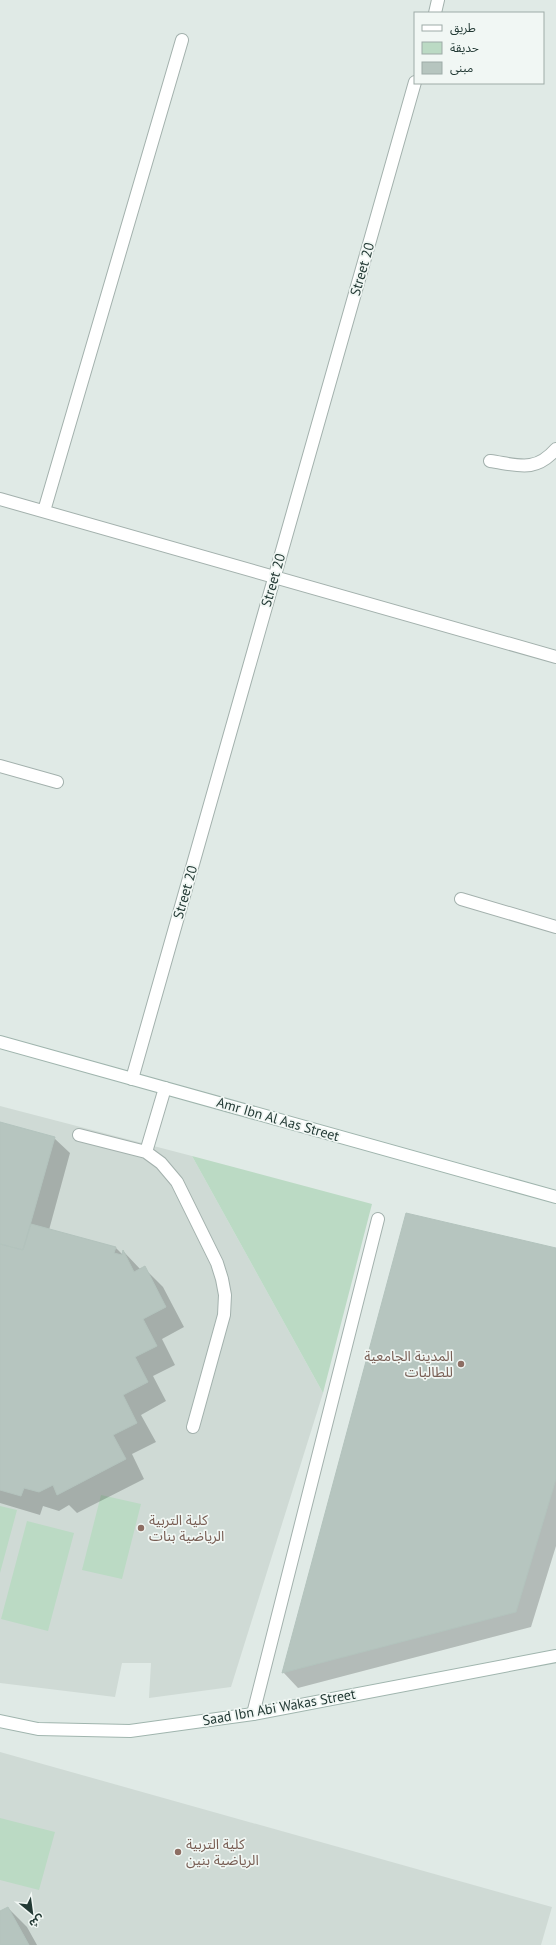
<svg xmlns="http://www.w3.org/2000/svg" width="556" height="1945" font-family="'PT Sans','Noto Sans Arabic',sans-serif">
  <style>
    .built { fill: #cfdad5 }
    .green { fill: #bbdac4 }
    .shadow { fill: #0003 }
    .building { fill: #b6c5bf; stroke: #b3c3bd }
    .lines { fill: none; stroke-linecap: round; stroke-linejoin: round }
    .lane-casing { stroke: #a3b1ad; stroke-width: 14 }
    .street-casing { stroke: #a3b1ad; stroke-width: 14 }
    .secondary-casing { stroke: #a0b5ae; stroke-width: 14 }
    .lane { stroke: #fff; stroke-width: 12 }
    .street { stroke: #fff; stroke-width: 12 }
    .secondary { stroke: #fff; stroke-width: 12 }
    .education-dot { fill: #8d6e63; stroke: #f1f7f4; stroke-width: 1.5 }
    .labels { text-anchor: middle; stroke-width: 3.5; stroke-linejoin: round; paint-order: stroke }
    .street-label { font-size: 14px; fill: #223934; stroke: #f1f7f4 }
    .education-label { font-size: 14px; fill: #785e54; stroke: #f1f7f4; text-anchor: start }
  </style>
  <rect width="100%" height="100%" fill="#e0eae6"/>
  <path class="built" d="M0 1106 192 1156 323 1393 231 1687 149 1698 151 1663H122L115 1697 0 1683Z
    M0 1752 552 1907 541 1945H0Z"/>
  <path class="green" d="M192 1156 372 1204 323 1393Z
    M101 1495 141 1504 122 1579 82 1570Z
    M0 1506 17 1510 0 1573Z
    M27 1521 74 1533 48 1631 1 1619Z
    M0 1818 55 1832 39 1890 0 1880Z"/>
  <path class="shadow" d="M0 1123 54 1138 70 1153 49 1230 115 1247 123 1255 124 1252 141 1270 144 1268 163 1287 184 1327 162 1339 175 1365 153 1376 166 1401 141 1415 156 1442 132 1454 144 1479 77 1513 69 1505 59 1511 43 1506 40 1515 0 1503Z
    M556 1249V1546L531 1627 298 1688 283 1672Z
    M8 1908 27 1927 37 1945H0V1912Z"/>
  <path class="building" d="M0 1122 55 1137 23 1250 0 1244Z
    M406 1213 556 1248V1479L516 1612 282 1673Z
    M31 1224 116 1247 114 1253 122 1255 123 1250 134 1272 145 1266 166 1307 143 1319 157 1346 135 1357 148 1382 123 1395 137 1423 113 1435 126 1459 57 1495 53 1485 39 1492 24 1488 21 1496 0 1490V1244L23 1250Z
    M8 1907 29 1945H0V1911Z"/>
  <g class="lines">
    <g class="lane-casing">
      <path id="lane" d="M79 1135 146 1152 161 1163 177 1182 217 1263 222 1279 225 1295 224 1315 193 1427
        M146 1152 165 1088"/>
    </g>
    <g class="street-casing">
      <path id="street" d="M435 13 438 0
        M490 461C518 465 535 473 556 449
        M0 499 556 657
        M44 511 182 40
        M0 766 57 782
        M461 899 556 927
        M132 1079 415 82
        M253 1714 378 1219"/>
    </g>
    <g class="secondary-casing">
      <path id="secondary" d="M0 1042 556 1197
        M0 1721 38 1729 130 1731 253 1714 556 1656"/>
    </g>
    <use href="#lane" class="lane"/>
    <use href="#street" class="street"/>
    <use href="#secondary" class="secondary"/>
  </g>
  <g class="education-dot">
    <circle cx="461" cy="1364" r="4"/>
    <circle cx="141" cy="1528" r="4"/>
    <circle cx="178" cy="1852" r="4"/>
  </g>
  <g class="labels">
    <g class="street-label">
      <text transform="translate(362 269) rotate(-74)" y="5">Street 20</text>
      <text transform="translate(273 580) rotate(-74)" y="5">Street 20</text>
      <text transform="translate(185 892) rotate(-74)" y="5">Street 20</text>
      <text transform="translate(278 1119) rotate(16)" y="5">Amr Ibn Al Aas Street</text>
      <text transform="translate(279 1707) rotate(-10)" y="5">Saad Ibn Abi Wakas Street</text>
    </g>
    <g class="education-label">
      <text x="453" y="1361" text-anchor="end">المدينة الجامعية<tspan x="453" dy="16">للطالبات</tspan></text>
      <text x="149" y="1525">كلية التربية<tspan x="149" dy="16">الرياضية بنات</tspan></text>
      <text x="186" y="1849">كلية التربية<tspan x="186" dy="16">الرياضية بنين</tspan></text>
    </g>
  </g>
  <rect x="414" y="12" width="130" height="72" fill="#f1f7f4" stroke="#9eaba7"/>
  <rect x="422" y="25" width="20" height="6" fill="#ffffff" stroke="#9eaba7"/>
  <text x="450" y="32" font-size="12" fill="#223934">طريق</text>
  <rect x="422" y="42" width="20" height="12" fill="#bbdac4" stroke="#9eaba7"/>
  <text x="450" y="52" font-size="12" fill="#223934">حديقة</text>
  <rect x="422" y="62" width="20" height="12" fill="#b6c5bf" stroke="#9eaba7"/>
  <text x="450" y="72" font-size="12" fill="#223934">مبنى</text>
  <g transform="translate(32 1913) rotate(151)" stroke="#f1f7f4" stroke-width="3" paint-order="stroke">
  <path d="M0-3L7 15L0 10L-7 15Z" fill="#223934"/>
  <text y="-6" font-size="11" font-weight="bold" text-anchor="middle" fill="#223934">ش</text>
  </g>
</svg>
